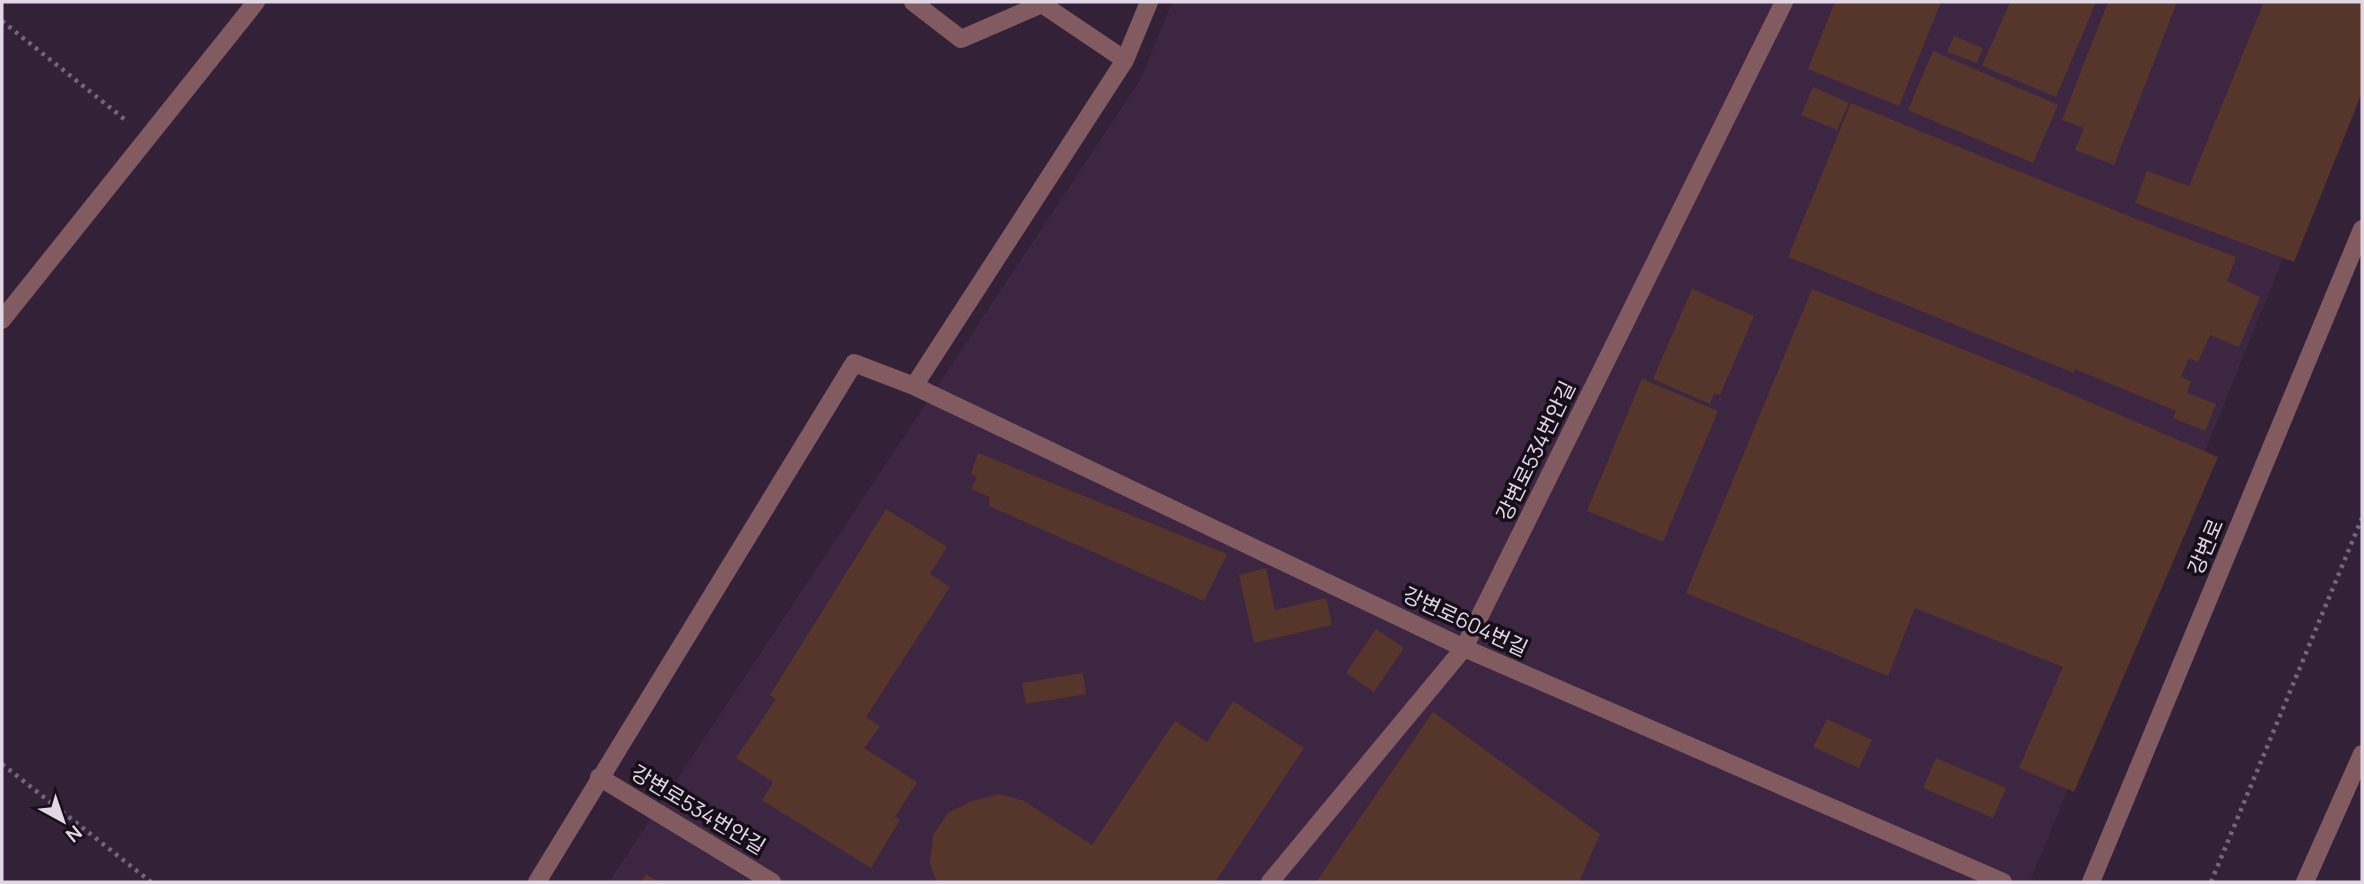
<svg xmlns="http://www.w3.org/2000/svg" width="2364" height="884" font-family="Manrope,'Noto Sans KR',sans-serif">
  <style>
    .built { fill: #3d2642 }
    .building { fill: #56362a }
    .lines { fill: none; stroke-linecap: round; stroke-linejoin: round }
    .path { stroke: #746578; stroke-width: 4.5; stroke-dasharray: 3.5 5; stroke-linecap: butt }
    .minor { stroke: #815b5f; stroke-width: 18 }
    .tertiary { stroke: #815b5f; stroke-width: 18 }
    .labels { text-anchor: middle; stroke-width: 7; stroke-linejoin: round; paint-order: stroke }
    .street-label { font-size: 21px; fill: #e2d7e5; stroke: #160e18 }
  </style>
  <rect width="100%" height="100%" fill="#332137"/>
  <path class="built" d="M1172 2H2362V64L2030 882H609L1140 80Z"/>
  <path class="building" d="M1835 2H1941L1899 106 1808 69Z
    M2010 2H2096L2056 97 1982 66Z
    M2108 2H2177L2114 165 2075 150 2084 128 2062 120Z
    M2264 2H2362V93L2294 262 2135 203 2147 171 2189 186Z
    M1954 36 1983 48 1977 63 1947 52Z
    M1933 51 2058 105 2033 163 1908 110Z
    M1813 87 1849 103 1837 130 1801 115Z
    M1851 103 2136 219 2236 257 2227 281 2260 297 2239 347 2210 335 2198 362 2189 358 2181 377 2191 381 2187 393 2216 404 2205 431 2173 418 2176 411 2075 369 2074 373 1788 257Z
    M1692 289 1754 316 1720 395 1714 393 1710 404 1653 379Z
    M1812 289 2017 371 2218 457 2074 792 2019 768 2063 667 1915 608 1888 676 1686 593Z
    M1642 379 1718 411 1663 542 1587 511Z
    M978 453 1227 554 1204 601 989 506 990 497 971 489 977 477 971 474Z
    M886 509 947 547 930 574 950 587 866 717 880 726 864 748 917 782 895 817 900 820 871 868 762 800 773 782 736 758 776 699 770 695Z
    M1266 568 1275 610 1326 598 1332 625 1254 643 1239 575Z
    M1376 629 1404 648 1374 692 1346 673Z
    M1083 673 1086 694 1026 704 1022 683Z
    M1233 701 1304 748 1215 882H937L930 864 933 835 948 813 972 801 1000 794 1024 801 1092 845 1175 721 1207 742Z
    M1433 712 1600 834 1579 882H1316Z
    M1827 719 1872 740 1859 768 1813 747Z
    M1936 758 2006 788 1993 818 1923 788Z
    M646 874 659 882H641Z"/>
  <g class="lines">
    <path class="path" d="M2 21 128 122
      M2 764 151 882
      M2211 882 2362 518"/>
    <path class="minor" d="M913 2 961 39 1042 4 1125 60
      M2 320 256 2
      M914 386 1464 648 2003 882
      M599 777 772 882
      M537 882 854 363 914 386 1125 60 1149 2
      M1270 882 1464 648 1784 2
      M2305 882 2362 754"/>
    <path class="tertiary" d="M2091 882 2362 229"/>
  </g>
  <g class="labels">
    <g class="street-label">
      <text transform="translate(1536 451) rotate(-64)" y="7">강변로534번안길</text>
      <text transform="translate(2206 547) rotate(-67)" y="7">강변로</text>
      <text transform="translate(1465 622) rotate(25)" y="7">강변로604번길</text>
      <text transform="translate(698 810) rotate(31)" y="7">강변로534번안길</text>
    </g>
  </g>
  <rect width="2364" height="884" fill="none" stroke="#e2d7e5" stroke-width="7"/>
  <g transform="translate(63 821) rotate(140)" stroke="#160e18" stroke-width="5" paint-order="stroke">
  <path d="M0-5L12 26L0 18L-12 26Z" fill="#e2d7e5"/>
  <text y="-10" font-size="19" font-weight="bold" text-anchor="middle" fill="#e2d7e5">N</text>
  </g>
</svg>
